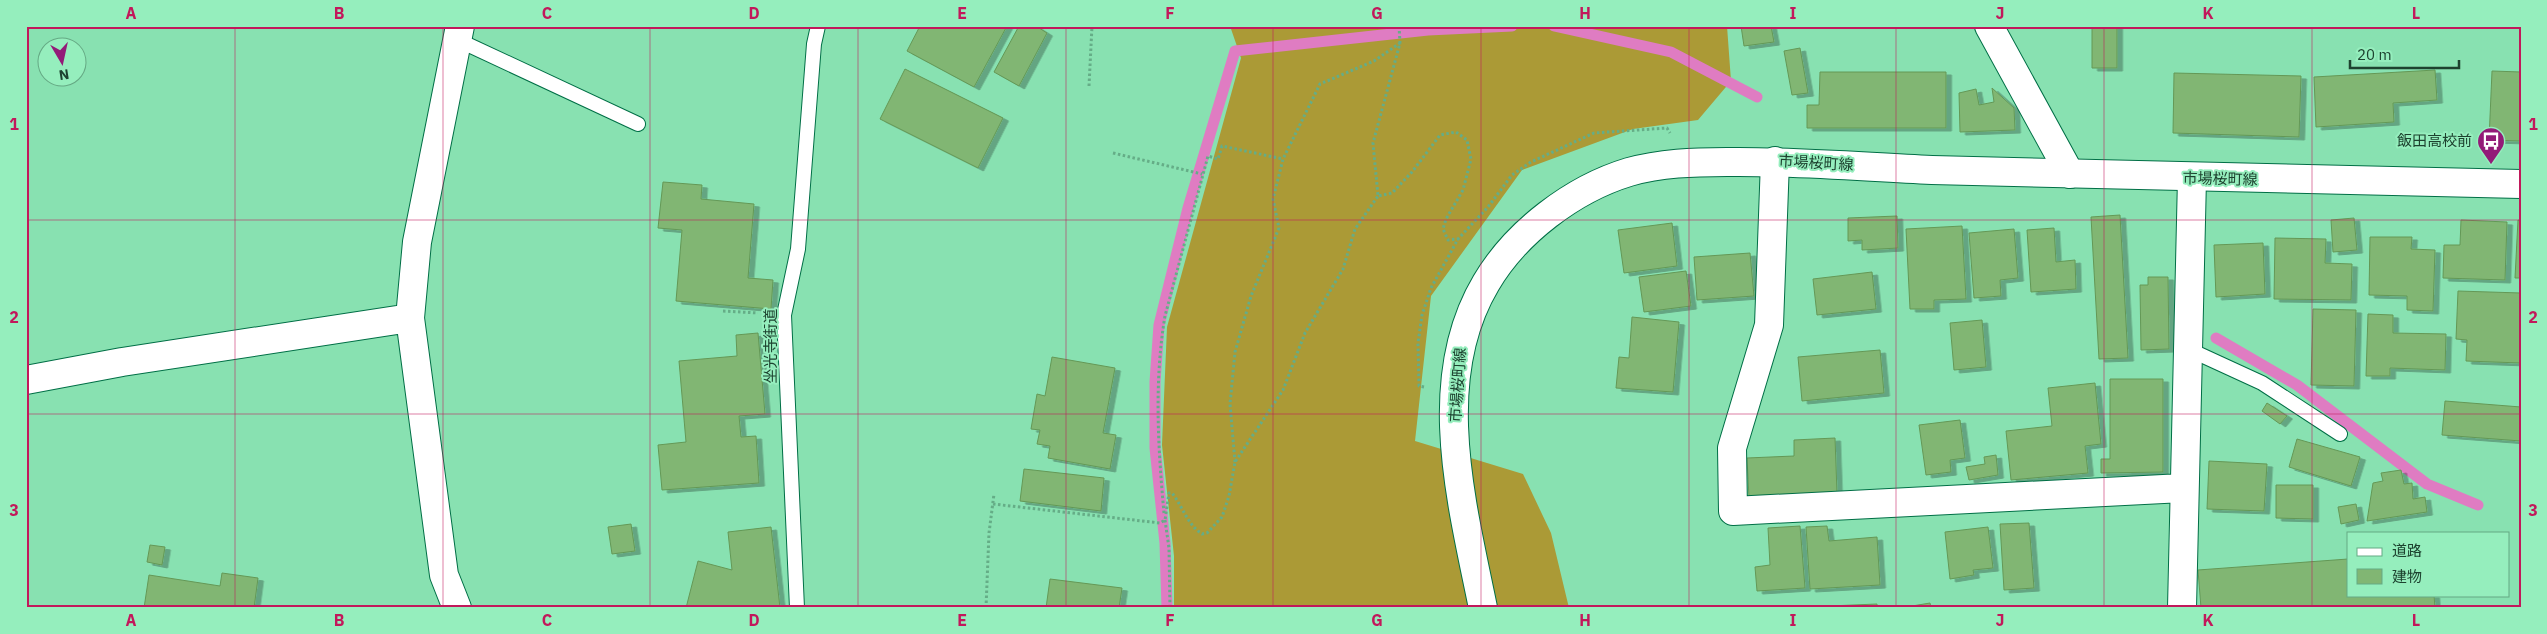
<svg xmlns="http://www.w3.org/2000/svg" width="2547" height="634" font-family="'IBM Plex Sans','Noto Sans JP',sans-serif">
  <style>
    .forest { fill: #ab9a36 }
    .lines { fill: none; stroke-linecap: round; stroke-linejoin: round }
    .stream { stroke: #df7cc2; stroke-width: 11 }
    .building { fill: #81b673; stroke: #649856; filter: url(#shadow) }
    .service-casing { stroke: #016f46; stroke-width: 16 }
    .minor-casing { stroke: #016f46; stroke-width: 30 }
    .secondary-casing { stroke: #016f46; stroke-width: 30 }
    .path { stroke: #65ad87; stroke-width: 3; stroke-dasharray: 2.5 2.5; stroke-linecap: butt }
    .service { stroke: #fff; stroke-width: 14 }
    .minor { stroke: #fff; stroke-width: 28 }
    .secondary { stroke: #fff; stroke-width: 28 }
    .grid { fill: none; stroke: #c2185b; stroke-width: 1; stroke-opacity: 0.55 }
    .labels { text-anchor: middle; stroke-width: 4; stroke-linejoin: round; paint-order: stroke }
    .poi-label { font-size: 15px; fill: #1d422f; stroke: #95eebd; text-anchor: end }
    .street-label { font-size: 15px; fill: #1d422f; stroke: #95eebd }
    .neatline { fill: none; stroke: #c2185b; stroke-width: 2 }
    .grid-label { font-size: 16px; text-anchor: middle; font-weight: bold; fill: #c2185b }
  </style>
  <defs>
    <filter id="shadow"><feDropShadow dx="5.5" dy="3" stdDeviation="0" flood-color="#0004"/></filter>
  </defs>
  <rect width="100%" height="100%" fill="#88e1b1"/>
  <path class="forest" d="M1230 26H1727L1731 81 1698 120 1633 129 1522 170 1431 296 1415 441 1523 474 1551 533 1569 608H1174V556L1162 445 1167 327 1241 58Z"/>
  <g class="lines">
    <path class="stream" d="M1554 26 1671 52 1757 97
      M2216 338 2297 385 2427 484 2478 505
      M1167 608 1165 543 1155 448V382L1159 325 1188 208 1235 51 1428 30 1512 26"/>
  </g>
  <path class="building" d="M920 26H1007L974 87 907 51Z
    M1019 26H1036L1047 33 1019 86 994 72Z
    M1741 26H1771L1774 42 1744 46Z
    M2092 26H2117V68H2092Z
    M1800 48 1808 93 1792 95 1784 51Z
    M905 69 1003 118 978 168 880 119Z
    M2435 70 2437 100 2393 103 2394 122 2316 127 2314 77Z
    M2492 71 2521 72V141L2489 140Z
    M1820 72H1946V128H1807V105H1819Z
    M2174 73 2301 76 2299 137 2173 133Z
    M1992 88 2014 108 2015 130 1960 132 1959 93 1976 89 1979 105 1994 102Z
    M663 182 702 185 701 199 754 204 748 278 773 280 771 309 676 301 682 230 658 228Z
    M2120 215 2128 358 2099 359 2091 217Z
    M1897 216 1898 248 1862 250V240L1848 241V218Z
    M2354 218 2357 250 2333 252 2331 220Z
    M2461 220 2507 222 2505 280 2443 278 2444 245H2460Z
    M2518 220 2521 221V278H2515Z
    M1672 223 1677 266 1624 273 1618 230Z
    M1962 226 1966 299 1934 300V309H1910L1906 229Z
    M2054 228 2056 262 2075 260 2076 289 2031 292 2027 230Z
    M2014 229 2018 278 2000 280 2001 296 1974 298 1969 233Z
    M2370 237H2412L2411 249 2435 250 2433 311 2407 310V296L2369 295Z
    M2275 238 2326 239 2325 263 2352 264 2351 300 2274 299Z
    M2263 243 2265 294 2216 297 2214 245Z
    M1750 253 1754 296 1697 300 1694 257Z
    M1686 271 1691 306 1644 312 1639 277Z
    M1872 272 1876 309 1817 315 1813 279Z
    M2148 277H2168L2169 349 2141 350 2140 285H2148Z
    M2458 291 2521 293V363L2466 361 2467 340 2456 339Z
    M2313 309 2356 310 2354 386 2311 385Z
    M2368 314 2393 315V333L2446 334 2445 370 2390 368V376H2366Z
    M1632 317 1679 322 1673 392 1616 388 1619 357 1629 358Z
    M1982 320 1986 367 1954 370 1950 323Z
    M758 333 765 414 739 416 741 437 756 436 759 483 662 490 658 445 686 442 679 361 737 356 736 335Z
    M1880 350 1884 393 1802 401 1798 357Z
    M1052 357 1115 368 1103 433 1116 435 1110 469 1048 458 1050 446 1037 444 1040 430 1031 429 1037 394 1045 396Z
    M2110 379H2163V472L2101 473V459H2110Z
    M2095 383 2101 444 2085 446 2088 473 2011 480 2006 431 2052 426 2048 388Z
    M2445 401 2521 407V441L2442 435Z
    M2267 403 2287 416 2280 424 2262 411Z
    M1960 420 1965 458 1950 460 1951 472 1926 475 1919 425Z
    M1835 438 1837 493 1749 498 1747 458 1794 456V440Z
    M2297 439 2360 457 2351 486 2289 467Z
    M1996 455 1998 475 1969 480 1966 467 1985 464 1984 457Z
    M2209 461 2267 464 2264 511 2207 509Z
    M1024 469 1104 478 1101 511 1020 501Z
    M2401 470 2404 484 2412 483 2413 499 2425 497 2427 512 2367 521 2373 483 2383 481 2381 473Z
    M2276 485H2313V519L2276 518Z
    M2356 504 2359 520 2341 524 2338 507Z
    M2029 523 2034 588 2004 590 2000 524Z
    M631 524 635 551 612 554 608 527Z
    M1800 526 1805 588 1757 591 1755 567 1770 565 1768 528Z
    M1827 526 1829 541 1877 537 1880 585 1810 589 1806 527Z
    M771 527 780 608H686L698 561 732 570 728 532Z
    M1988 527 1993 568 1973 570 1974 575 1950 579 1945 532Z
    M150 545 165 547 162 565 147 562Z
    M2348 559V595H2434L2435 608H2201L2198 570Z
    M222 573 258 578 254 608H144L149 575 220 586Z
    M1050 579 1122 588 1119 608H1046Z
    M1930 603 1931 608H1906V607Z
    M1877 604V608H1805V607Z"/>
  <g class="lines">
    <g class="service-casing">
      <path id="service" d="M458 40 638 124
        M2188 349 2262 383 2340 434
        M797 608 784 315 798 249 814 44 818 26"/>
    </g>
    <g class="minor-casing">
      <path id="minor" d="M1989 26 2070 174
        M1775 161 1769 325 1732 448 1733 511 2183 488
        M26 380 122 362 410 318
        M457 608 444 575 410 318 417 242 460 26
        M2182 608 2192 178"/>
    </g>
    <g class="secondary-casing">
      <path id="secondary" d="M1483 608C1462 504 1428 380 1486 283 1516 232 1573 189 1629 172 1661 163 1693 162 1727 162 1796 161 1864 167 1932 170 2129 176 2325 180 2521 184"/>
    </g>
    <path class="path" d="M1399 26 1400 43 1373 143 1378 196 1392 193 1412 172 1440 135 1456 132 1467 140 1471 159 1463 190 1446 219 1443 229 1448 240 1458 239
      M1089 86 1092 26
      M1113 153 1202 174
      M723 311 758 313
      M1424 387 1419 386 1418 343 1422 315 1431 288 1458 239 1488 207 1512 175 1531 162 1594 133 1667 128 1670 133
      M1235 462 1230 404 1235 352 1251 296 1279 228 1273 199 1283 159 1320 84 1374 61 1400 43
      M993 504 1160 523 1165 520 1169 493H1172C1183 507 1187 524 1202 534L1207 533 1222 517 1229 496 1235 462 1283 390 1305 333 1343 269 1355 229 1378 196
      M1164 513C1158 448 1154 381 1165 316L1208 156 1218 159 1222 146 1283 159
      M1165 520 1169 548 1170 608
      M986 608 989 533 994 494"/>
    <use href="#service" class="service"/>
    <use href="#minor" class="minor"/>
    <use href="#secondary" class="secondary"/>
  </g>
  <path class="grid" d="M235 26V608M443 26V608M650 26V608M858 26V608M1066 26V608M1273 26V608M1481 26V608M1689 26V608M1896 26V608M2104 26V608M2312 26V608M26 220H2521M26 414H2521"/>
  <defs>
    <g id="bus-pin" transform="scale(1.4375)"><path d="M0 17L-7.5 6A9.5 9.5 0 1 1 7.5 6Z" fill="#931b78" stroke="#95eebd"/><path d="M-5-6H5V4H4V6H2V4H-2V6H-4V4H-5ZM-3.5-4V0h7V-4ZM-3.5 1.2v1.5H-2V1.2ZM2 1.2v1.5H3.5V1.2Z" fill="#fff"/></g>
  </defs>
  <g fill-rule="evenodd">
    <use href="#bus-pin" x="2491" y="141"/>
  </g>
  <g class="labels">
    <g class="poi-label">
      <text x="2472" y="146">飯田高校前</text>
    </g>
    <g class="street-label">
      <text transform="translate(1816 163) rotate(3)" y="5">市場桜町線</text>
      <text transform="translate(2220 179) rotate(1)" y="5">市場桜町線</text>
      <text transform="translate(771 346) rotate(-90)" y="5">坐光寺街道</text>
      <text transform="translate(1458 385) rotate(-86)" y="5">市場桜町線</text>
    </g>
  </g>
  <rect width="2547" height="634" fill="none" stroke="#95eebd" stroke-width="55"/>
  <rect x="2347" y="532" width="162" height="65" fill="#95eebd" stroke="#65a984"/>
  <rect x="2357" y="548" width="25" height="8" fill="#ffffff" stroke="#65a984"/>
  <text x="2392" y="556" font-size="15" fill="#1d422f">道路</text>
  <rect x="2357" y="569" width="25" height="15" fill="#81b673" stroke="#65a984"/>
  <text x="2392" y="582" font-size="15" fill="#1d422f">建物</text>
  <g transform="translate(62 62) rotate(171)"><circle r="24" fill="#95eebd" stroke="#65a984"/>
  <path d="M0-4L9 19L0 12L-9 19Z" fill="#931b78"/>
  <text y="-8" font-size="14" font-weight="bold" text-anchor="middle" fill="#1d422f">N</text>
  </g>
  <path d="M2350 60v8h109v-8" fill="none" stroke="#1d422f" stroke-width="2.5"/>
  <text x="2357" y="60" font-size="15" fill="#1d422f" stroke="#95eebd" stroke-width="4" paint-order="stroke">20 m</text>
  <rect x="28" y="28" width="2492" height="578" class="neatline"/>
  <g class="grid-label">
    <text x="131" y="19">A</text>
    <text x="339" y="19">B</text>
    <text x="547" y="19">C</text>
    <text x="754" y="19">D</text>
    <text x="962" y="19">E</text>
    <text x="1170" y="19">F</text>
    <text x="1377" y="19">G</text>
    <text x="1585" y="19">H</text>
    <text x="1793" y="19">I</text>
    <text x="2000" y="19">J</text>
    <text x="2208" y="19">K</text>
    <text x="2416" y="19">L</text>
    <text x="14" y="130">1</text>
    <text x="2533" y="130">1</text>
    <text x="14" y="323">2</text>
    <text x="2533" y="323">2</text>
    <text x="14" y="516">3</text>
    <text x="2533" y="516">3</text>
    <text x="131" y="626">A</text>
    <text x="339" y="626">B</text>
    <text x="547" y="626">C</text>
    <text x="754" y="626">D</text>
    <text x="962" y="626">E</text>
    <text x="1170" y="626">F</text>
    <text x="1377" y="626">G</text>
    <text x="1585" y="626">H</text>
    <text x="1793" y="626">I</text>
    <text x="2000" y="626">J</text>
    <text x="2208" y="626">K</text>
    <text x="2416" y="626">L</text>
  </g>
</svg>
